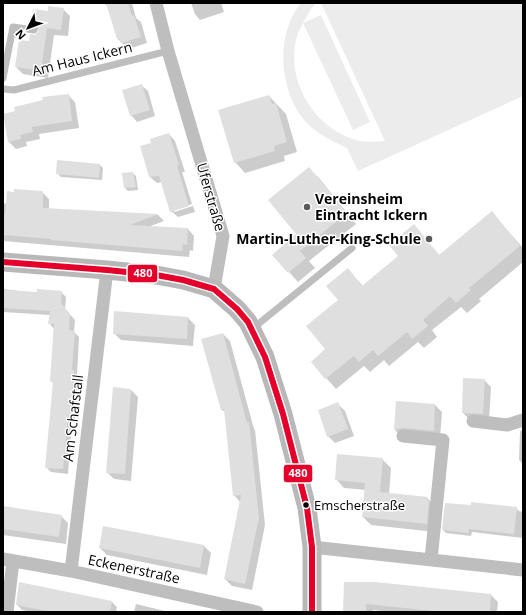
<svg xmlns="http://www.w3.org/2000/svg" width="526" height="615" font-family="'Open Sans',sans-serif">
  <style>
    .green { fill: #ececec }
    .shadow { fill: #0003 }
    .building { fill: #dfdfdf }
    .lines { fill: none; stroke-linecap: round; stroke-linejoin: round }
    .service { stroke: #bebebe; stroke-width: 7 }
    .minor { stroke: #bebebe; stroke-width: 13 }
    .secondary { stroke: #b8b8b8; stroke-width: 19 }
    .bus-1-casing { stroke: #fff; stroke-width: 9 }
    .bus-1 { stroke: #e4002b; stroke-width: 6 }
    .poi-dot { fill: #595959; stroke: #fff; stroke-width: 1.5 }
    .bus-dot { fill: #000; stroke: #fff; stroke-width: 1.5 }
    .labels { text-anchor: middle; stroke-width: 3; stroke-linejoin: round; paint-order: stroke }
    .bus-label { font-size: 13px; fill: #000; stroke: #fff; text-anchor: start }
    .street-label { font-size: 14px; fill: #000; stroke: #fff }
    .poi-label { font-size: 14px; font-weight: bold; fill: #000; stroke: #fff; text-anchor: start }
    .line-badge { stroke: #fff; stroke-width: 1.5 }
    .badge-label { font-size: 11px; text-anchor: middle; font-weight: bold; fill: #fff }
  </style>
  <rect width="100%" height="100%" fill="#fff"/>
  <path class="green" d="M301 3H316L311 9 303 23 321 15 370 122 353 130 303 23C301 28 297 34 296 40 286 84 317 131 360 141 368 142 377 142 385 141L321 3H523V96L358 171 347 148C331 141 316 133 304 120 279 90 275 34 301 3Z"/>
  <path class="shadow" d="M104 3H132L136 18 141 22 147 43 128 49 118 39 108 7Z
    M191 3H221L224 12 200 20 195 14Z
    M63 9 70 16 68 36 54 35 48 78 23 74 16 67 30 42 40 32 32 24 49 12Z
    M141 85 148 91 155 116 137 122 131 115Z
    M68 95 75 102 79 128 39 134 40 139 26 142 27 146 16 149 9 142 16 112Z
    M269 96 286 114 297 152 284 156 285 161 245 173 235 162Z
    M169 134 175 141 185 172H182L192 204 174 210V212L193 206 195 212 178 217 171 211 162 182 157 183 150 177 152 144Z
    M100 165 103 168 102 180 61 177 57 173Z
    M309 169 319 178 356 224 309 261 315 268 298 282 289 272 297 235Z
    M133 173 136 176 138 190 128 191 125 188 123 174Z
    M42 192 49 199V209L158 215 164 221 148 227 188 229 194 236 193 251 190 250 189 257 3 241V203L7 204Z
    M492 213 523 248V262L479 299 481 301 467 313 461 307 432 330 437 337 424 348 418 342 389 366 384 360 370 372 364 366 336 389 312 362 326 350 348 270 363 286 399 256 413 225 440 256Z
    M3 289 37 293 61 292 66 297 65 309 75 320 74 332 79 337 77 375 79 377 75 420H72L68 474 51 472 46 467 54 384 51 381 54 329 50 324V315L3 312Z
    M115 312 188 318 195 325 193 346 121 340 114 333Z
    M223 334 230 341 254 429 255 430 265 525 252 590 232 586 225 579 240 502 234 495 226 413 221 409Z
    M484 380 491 387 489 421 470 420 463 413Z
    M114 388 131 390 138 397 131 481 114 479 107 472Z
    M397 402 435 405 442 412 440 438 402 437 395 430Z
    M338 404 345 411 354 436 335 443 328 436Z
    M523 430V464L519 460 520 431Z
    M382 459 391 468 389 494 427 498 436 507 435 532 371 525 363 517 366 490 344 488 336 479Z
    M3 507 61 516 68 523 66 544 3 535Z
    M516 508 519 511 523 512V538L472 532 471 536 446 533 443 530Z
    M104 527 204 546 211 553 207 575 107 555 100 548Z
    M345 583 491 595 498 602 497 612H388L373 610V612H344Z
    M112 602 117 607 116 612H33L22 610 17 605Z
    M136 604 169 612H134Z"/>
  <path class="building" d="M106 3H128L132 16 134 15 141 37 121 43 119 38 117 39Z
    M48 6 64 8 61 30 47 28 41 71 15 67 19 40 29 41 30 34 35 35 39 31 37 26 31 25 33 9 48 11Z
    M142 84 150 110 130 116 122 90Z
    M69 94 72 121 32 127 33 132 20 135 21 139 8 142 3 114 15 111 14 107 43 100 42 97Z
    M269 95 272 104 276 103 287 142 274 146 275 151 234 163 218 110Z
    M169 133 179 165 177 166 189 206 170 212 159 176 149 177 140 146 151 143 150 139Z
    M57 160 100 164 99 178 56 174Z
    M309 167 347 213 300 251 306 258 288 273 272 255 296 234 268 200Z
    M133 172 136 187 124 188 122 173Z
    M14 189 43 191V208L159 214 130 225 188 228 187 245 183 244 182 251 51 240V239L3 235V215H5L7 191 14 192Z
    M492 211 520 246 469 288 471 290 456 303 450 296 423 320 428 326 412 339 407 332 378 356 373 350 359 362 354 356 325 379 311 362 325 349 306 326 338 300 326 286 348 268 362 286 398 256 389 245 414 224 439 255Z
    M37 289 62 291 61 303 70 314 69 330 75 331 72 369 74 371 72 396 70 415H68L63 469 45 468 53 382 50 381 54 324H48L50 311 3 308V290L37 292Z
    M114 311 188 317 187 339 113 334Z
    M223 333 247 423 249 422 259 518 245 584 224 579 241 495 233 496 224 409 221 410 201 339Z
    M463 378 485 379 483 414 462 413Z
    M113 387 131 389 125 474 106 473Z
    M396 401 435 404 434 431 404 428 394 430Z
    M338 402 348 429 327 437 318 410Z
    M337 454 383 458 380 492 428 497 427 501H429L427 524 362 517 365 483 335 480Z
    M471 502 517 507 514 534 469 529 468 533 442 530 445 503 471 505Z
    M3 506 62 515 59 537 3 529Z
    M103 526 204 545 200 568 99 548Z
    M19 582 112 601 110 612H53L16 605Z
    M344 582H375L491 594 490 612H443L366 604V612H343Z"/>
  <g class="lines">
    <path class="service" d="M3 78 13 27 34 30
      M3 89 14 90 168 51
      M252 329 352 248"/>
    <path class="minor" d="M156 3 168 51 223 236 214 289
      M473 421 507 425 523 420
      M403 436 443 440 431 560
      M312 547 523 570
      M3 559 71 571 257 612
      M71 571 107 270
      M7 612 13 561"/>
    <path class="secondary" d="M3 262 107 270 156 275 183 280 214 289 237 309 248 322 265 357 283 414 307 508 312 547V612"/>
    <g class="bus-1-casing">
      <path id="bus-1" d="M3 262 107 270 156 275 183 280 214 289 237 309 248 322 265 357 283 414 307 508 312 547V612"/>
    </g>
    <use href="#bus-1" class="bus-1"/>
  </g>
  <g class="poi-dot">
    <circle cx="307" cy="207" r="4"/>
    <circle cx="429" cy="239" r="4"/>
  </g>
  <circle class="bus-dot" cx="306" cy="505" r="3.5"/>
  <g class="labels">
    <g class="bus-label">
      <text x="314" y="510">Emscherstraße</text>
    </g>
    <g class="street-label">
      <text transform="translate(82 59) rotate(-14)" y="5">Am Haus Ickern</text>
      <text transform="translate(211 197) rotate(74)" y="5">Uferstraße</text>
      <text transform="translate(73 418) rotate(-83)" y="5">Am Schafstall</text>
      <text transform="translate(134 569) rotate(12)" y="5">Eckenerstraße</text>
    </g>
    <g class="poi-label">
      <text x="315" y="204">Vereinsheim<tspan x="315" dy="16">Eintracht Ickern</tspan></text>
      <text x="421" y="244" text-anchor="end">Martin-Luther-King-Schule</text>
    </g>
  </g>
  <g class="line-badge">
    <rect x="127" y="264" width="31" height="19" rx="4" fill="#e4002b"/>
    <rect x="283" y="464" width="30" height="19" rx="4" fill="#e4002b"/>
  </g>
  <g class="badge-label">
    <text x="143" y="277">480</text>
    <text x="298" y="477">480</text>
  </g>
  <rect width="526" height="615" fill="none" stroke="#000000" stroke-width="8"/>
  <g transform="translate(28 28) rotate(228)" stroke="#ffffff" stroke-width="3" paint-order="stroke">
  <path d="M0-3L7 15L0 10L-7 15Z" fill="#000000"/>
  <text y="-6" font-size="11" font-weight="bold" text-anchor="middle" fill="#000000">N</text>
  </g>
</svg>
